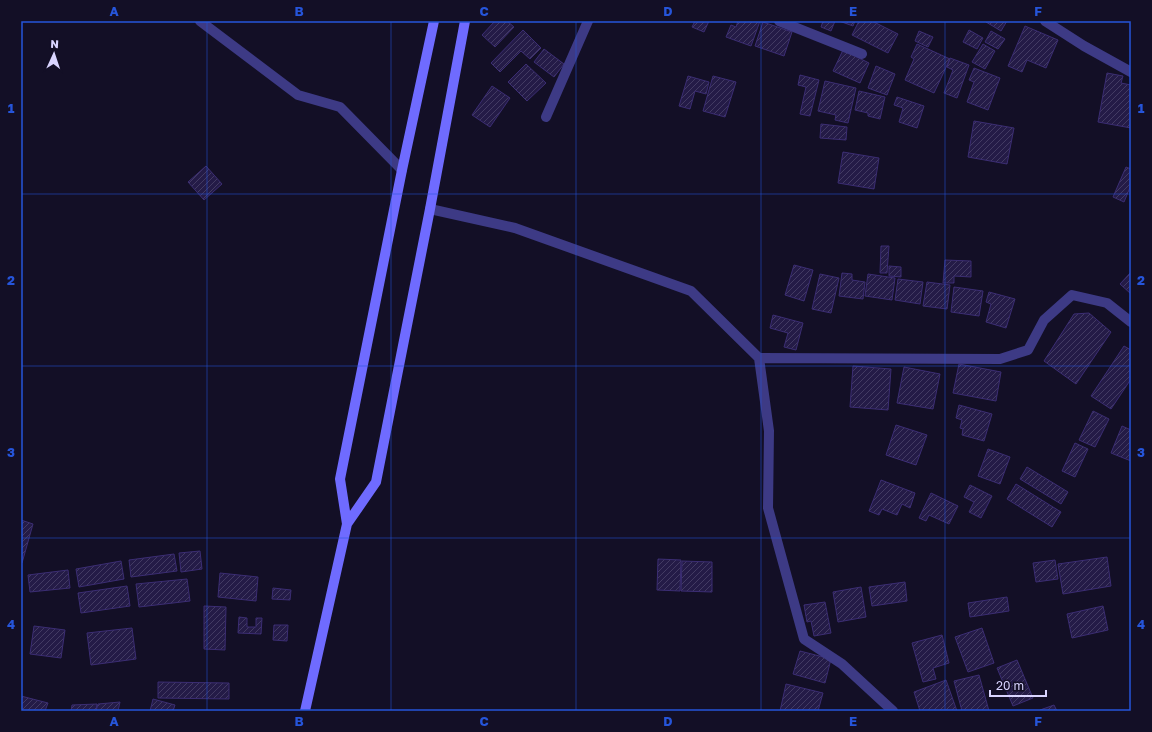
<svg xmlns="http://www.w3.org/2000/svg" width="1152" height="732" font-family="'Golos Text',sans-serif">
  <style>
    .building { fill: url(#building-hatch); stroke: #3b2d73 }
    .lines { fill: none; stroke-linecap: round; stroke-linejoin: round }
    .street { stroke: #3d3a85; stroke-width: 10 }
    .secondary { stroke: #6f6bff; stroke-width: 10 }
    .grid { fill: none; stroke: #2655da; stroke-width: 1; stroke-opacity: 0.55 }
    .neatline { fill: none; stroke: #2655da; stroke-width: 1.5 }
    .grid-label { font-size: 13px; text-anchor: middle; font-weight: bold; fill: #2655da }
  </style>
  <defs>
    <pattern id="building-hatch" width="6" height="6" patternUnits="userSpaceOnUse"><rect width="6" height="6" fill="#241b47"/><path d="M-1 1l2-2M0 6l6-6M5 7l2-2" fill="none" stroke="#433b63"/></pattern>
  </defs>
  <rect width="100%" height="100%" fill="#130f26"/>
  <path class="building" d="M495 21H507L514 27 495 47 482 35Z
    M695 21H709L704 32 692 27Z
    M738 21H760L751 46 726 37 731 25 736 27Z
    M823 21H835L831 31 821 27Z
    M839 21H855L853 26Z
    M859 21H872L898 34 888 53 852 35Z
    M987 21H1007L1001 31 986 22Z
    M763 22 792 32 784 56 755 46Z
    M1025 26 1058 40 1046 68 1027 60 1022 72 1008 66Z
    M523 30 541 48 530 59 521 51 500 72 491 63Z
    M969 30 983 38 977 49 963 42Z
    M919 31 933 37 928 47 915 41Z
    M991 31 1005 39 998 49 985 42Z
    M917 44 950 59 934 93 905 80 914 59 911 57Z
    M983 44 995 51 985 69 972 62Z
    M544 49 564 64 554 77 534 62Z
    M843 50 869 63 860 83 833 71Z
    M950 58 969 65 957 98 944 93 953 70 947 67Z
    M526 64 546 83 527 101 508 82Z
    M876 66 895 74 887 95 868 88Z
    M974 68 1000 78 988 110 967 102 974 82 969 80Z
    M1107 73 1123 76 1121 83 1131 85V128L1098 122Z
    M800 75 819 80 810 116 800 114 806 87 798 85Z
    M688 76 709 82 706 94 695 91 690 109 679 106Z
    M713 76 736 82 725 117 703 111Z
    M825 81 856 88 848 123 835 120 836 115 818 111Z
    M492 86 510 98 490 127 472 115Z
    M859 91 885 97 880 119 868 116V113L855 110Z
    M897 97 924 106 917 128 899 122 903 108 894 105Z
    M974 121 1014 128 1007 164 968 157Z
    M821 124 847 127 846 140 820 138Z
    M843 152 879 158 874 189 838 183Z
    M206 166 222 184 204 200 188 182Z
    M1126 167 1131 169V185L1124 202 1113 197Z
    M881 246H889L887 273H880Z
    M945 260 971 261V277L954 276V283H943Z
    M794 265 813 270 804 301 785 295Z
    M889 266 901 267V277L889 276Z
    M1131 272V294L1120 284Z
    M842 273 852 274V280L865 282 863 299 839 296Z
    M820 274 839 278 831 313 812 309Z
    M868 274 895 278 892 300 865 296Z
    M898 279 923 282 920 304 895 300Z
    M927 282 950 285 947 309 923 306Z
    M954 287 983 291 979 316 951 312Z
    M989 292 1015 299 1006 328 986 322 991 304 986 302Z
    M1089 313 1111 332 1076 384 1044 361 1074 314Z
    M773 315 803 323 796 350 784 347 788 333 770 328Z
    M1124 346 1131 350V379L1111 409 1091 396Z
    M959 364 1001 372 996 401 953 393Z
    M853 366 891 369 888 410 850 407Z
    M904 367 940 374 933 409 897 403Z
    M959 405 992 414 984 441 962 435 963 429 960 428 962 420 956 418Z
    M1093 411 1109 419 1095 447 1079 440Z
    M896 425 927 435 916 465 886 455Z
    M1122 426 1131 430V461L1111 453Z
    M1075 443 1088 449 1075 477 1062 471Z
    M988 449 1010 457 1000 484 978 476Z
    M1027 467 1068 492 1061 504 1020 479Z
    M881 480 915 493 910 508 902 504 897 515 882 509 879 515 869 511Z
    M1016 484 1061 512 1052 527 1007 499Z
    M970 485 992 496 981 518 969 512 974 502 964 497Z
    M931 493 958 506 949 524 929 515 926 521 919 518Z
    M21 520 33 524 22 563H21Z
    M200 551 202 569 181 572 179 553Z
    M174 554 177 571 131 577 129 560Z
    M1107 557 1111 586 1063 594 1058 564Z
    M658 559 681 560 680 591 657 590Z
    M1055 560 1058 579 1036 582 1033 563Z
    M121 561 124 579 79 587 76 569Z
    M682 561 712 562V592L681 591Z
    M68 570 70 588 30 592 28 575Z
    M220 573 258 577 256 601 218 597Z
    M187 579 190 601 139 607 136 584Z
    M905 582 907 601 872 606 869 587Z
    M127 586 130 606 81 613 78 593Z
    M861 587 866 617 838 622 833 592Z
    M273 588 291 590 290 600 272 599Z
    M1007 597 1009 611 970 617 968 603Z
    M825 602 831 633 814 636 811 621 807 622 804 605Z
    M204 606 226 607 225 650 204 649Z
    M1103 606 1108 630 1072 638 1067 614Z
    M239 617 247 618V627H256V618H262L261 634 238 633Z
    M274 625H288L287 641 273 640Z
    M34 626 65 630 61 658 30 654Z
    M132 628 136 659 91 665 87 633Z
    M982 628 994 663 968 672 955 637Z
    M942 635 949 663 933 668 936 679 923 682 912 643Z
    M800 651 831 659 825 683 793 674Z
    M1017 660 1033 698 1013 706 997 668Z
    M979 675 989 711H962L954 681Z
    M946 680 957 711H920L914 692Z
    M158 682 229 683V699L158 698Z
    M786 684 823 693 818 711H780Z
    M21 696 48 703 45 711H21Z
    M153 699 175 705 173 711H150Z
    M120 702 118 711H96L98 704Z
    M97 704 96 711H71L72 705Z
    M1054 705 1057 711H1040V710Z"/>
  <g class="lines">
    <path class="street" d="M200 21 298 95 340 107 402 170
      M779 21 862 54
      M1045 21 1084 46 1131 72
      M546 117 588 21
      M430 209 515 228 691 291 759 358 769 431 768 508 804 639 842 664 893 711
      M759 358 1000 359 1028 350 1044 320 1072 295 1107 303 1131 322"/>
    <path class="secondary" d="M347 524 376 482 430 209 465 21
      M305 711 347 524 340 479 402 170 434 21"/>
  </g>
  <path class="grid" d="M207 21V711M391 21V711M576 21V711M761 21V711M945 21V711M21 194H1131M21 366H1131M21 538H1131"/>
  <rect width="1152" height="732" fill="none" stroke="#130f26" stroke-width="44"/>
  <g transform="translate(54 54) rotate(3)" stroke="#130f26" stroke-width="3" paint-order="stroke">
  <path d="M0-3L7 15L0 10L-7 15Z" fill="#d9d4ff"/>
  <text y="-6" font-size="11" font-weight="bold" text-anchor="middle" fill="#d9d4ff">N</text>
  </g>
  <path d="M990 690v6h56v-6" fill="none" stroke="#d9d4ff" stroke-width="2"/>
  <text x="996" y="690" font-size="12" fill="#d9d4ff" stroke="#130f26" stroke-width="3" paint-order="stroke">20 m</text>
  <rect x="22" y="22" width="1108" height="688" class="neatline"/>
  <g class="grid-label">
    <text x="114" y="16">A</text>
    <text x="299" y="16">B</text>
    <text x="484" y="16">C</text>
    <text x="668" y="16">D</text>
    <text x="853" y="16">E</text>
    <text x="1038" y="16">F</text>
    <text x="11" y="113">1</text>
    <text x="1141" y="113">1</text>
    <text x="11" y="285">2</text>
    <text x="1141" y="285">2</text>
    <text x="11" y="457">3</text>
    <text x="1141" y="457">3</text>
    <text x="11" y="629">4</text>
    <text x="1141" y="629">4</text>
    <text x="114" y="726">A</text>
    <text x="299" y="726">B</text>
    <text x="484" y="726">C</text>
    <text x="668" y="726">D</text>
    <text x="853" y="726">E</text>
    <text x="1038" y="726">F</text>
  </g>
</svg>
